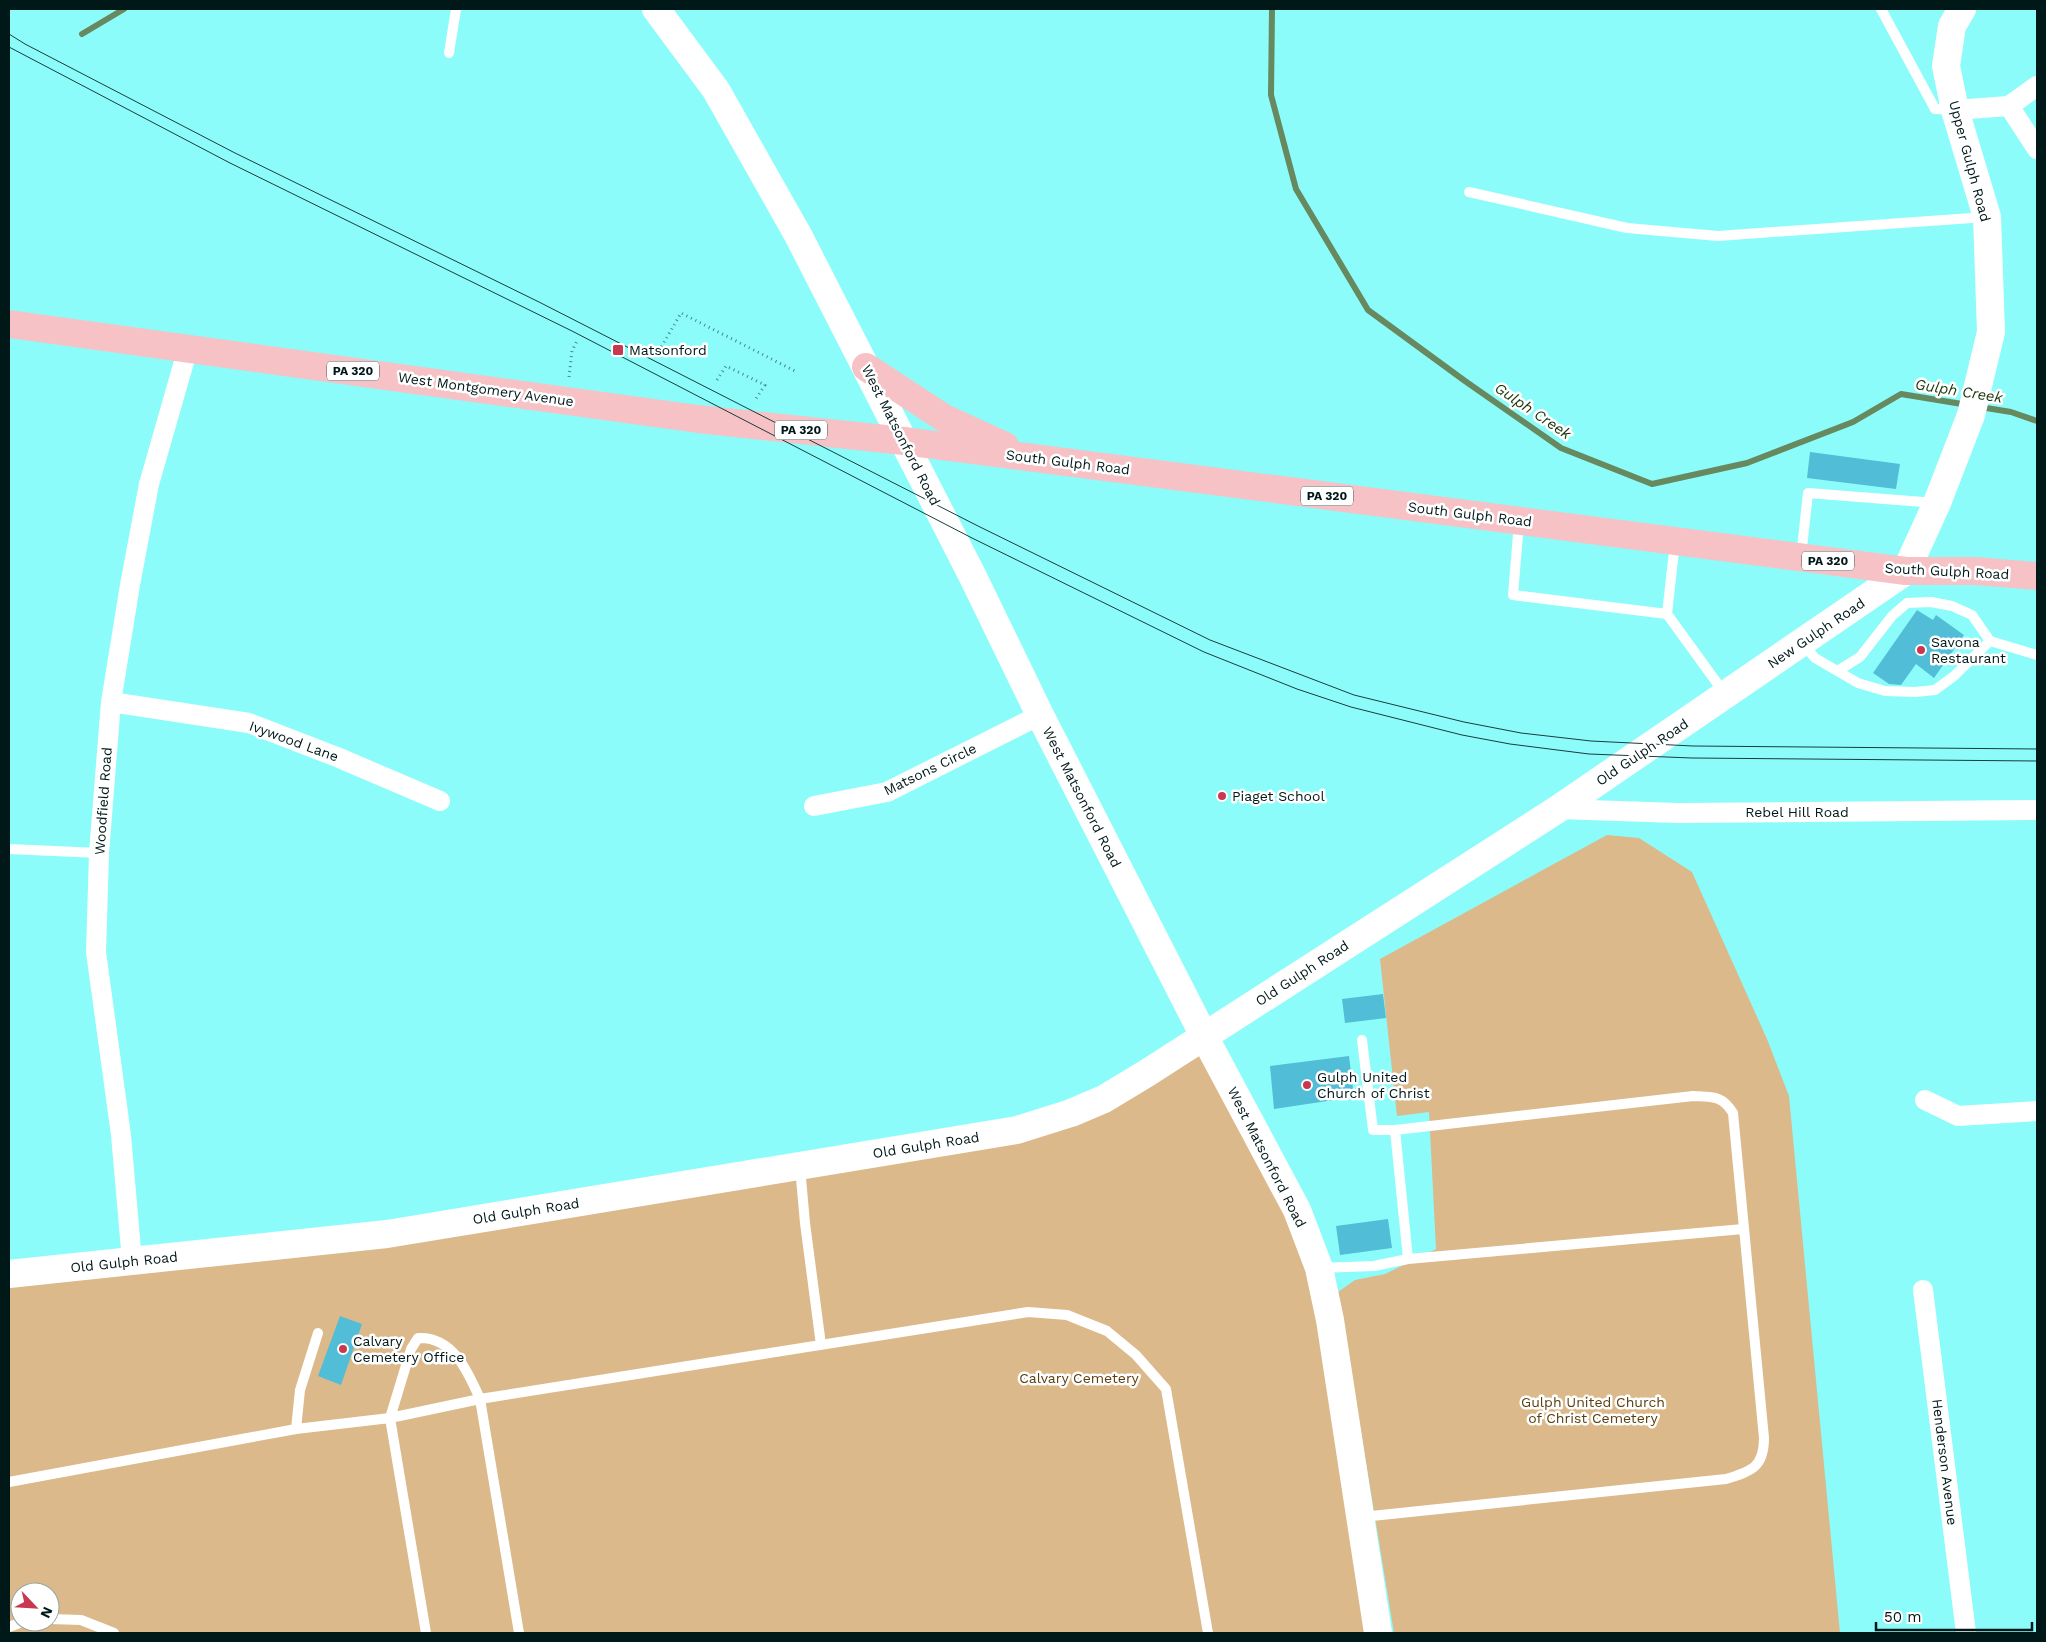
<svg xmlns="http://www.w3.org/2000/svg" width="2046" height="1642" font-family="'Work Sans',sans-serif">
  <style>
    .green { fill: #dbb98a; fill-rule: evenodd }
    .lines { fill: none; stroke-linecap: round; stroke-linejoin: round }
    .stream { stroke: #678960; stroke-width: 6 }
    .building { fill: #52bdd6 }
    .path { stroke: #468988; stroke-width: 3; stroke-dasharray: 1 4; stroke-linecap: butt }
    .lane { stroke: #fff; stroke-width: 10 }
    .street { stroke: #fff; stroke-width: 20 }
    .secondary { stroke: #fff; stroke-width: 28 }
    .primary { stroke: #f6c2c5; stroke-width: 28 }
    .tram { stroke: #183d3d; stroke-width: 1 }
    .poi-dot { fill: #c83851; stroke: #fff; stroke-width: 2 }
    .labels { text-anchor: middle; stroke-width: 5; stroke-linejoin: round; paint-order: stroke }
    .shield { fill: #fff; stroke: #4d5d5d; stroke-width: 1 }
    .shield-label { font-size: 12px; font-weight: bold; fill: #011818 }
    .street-label { font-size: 14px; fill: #011818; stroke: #fff }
    .poi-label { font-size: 14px; fill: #011818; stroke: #fff; text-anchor: start }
    .park-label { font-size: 14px; fill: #5a3e0e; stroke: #fff }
    .water-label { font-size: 15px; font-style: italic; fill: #1b340a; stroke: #fff }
  </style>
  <rect width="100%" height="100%" fill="#8cfcfb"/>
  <path class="green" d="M1607 835 1639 838 1692 872 1767 1039 1789 1096 1840 1633H1394L1338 1292 1355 1280 1385 1274 1436 1249 1429 1112 1397 1116 1380 959Z
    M1204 1036 1297 1210 1378 1633H9V1274L387 1234 1017 1130ZM20 1592H50V1622H20Z"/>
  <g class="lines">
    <path class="stream" d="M1272 9 1271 95 1296 189 1368 310 1465 381 1561 448 1652 484 1747 463 1853 422 1901 394 1968 405
      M82 34 124 9
      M1980 407 2011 412 2037 421"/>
  </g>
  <path class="building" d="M1810 452 1900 464 1896 489 1807 478Z
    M1917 610 1933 620 1936 615 1964 635 1934 678 1916 664 1901 685 1889 684 1873 673Z
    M1383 994 1386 1018 1345 1023 1342 999Z
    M1349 1056 1354 1097 1274 1109 1270 1066Z
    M1388 1219 1392 1248 1340 1255 1336 1226Z
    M340 1316 362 1324 341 1385 318 1376Z"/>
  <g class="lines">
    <path class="path" d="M659 351 681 313 797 372
      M569 377 572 351 577 341
      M717 380 726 366 765 385 755 400"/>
    <path class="lane" d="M1881 9 1935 109 1954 110
      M449 53 456 9
      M1469 192 1627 228 1718 236 1986 217
      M1519 522 1513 595 1667 614
      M1675 542 1667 614 1725 694
      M1801 557 1808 493 1936 503
      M1802 643 1815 658 1858 683 1885 691 1915 692 1935 690 1954 676 1990 641
      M1839 670 1860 657 1892 616 1907 603 1931 602 1952 606 1972 615 1990 641 2037 655
      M9 849 99 853
      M800 1167 805 1223 821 1345
      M1408 1259 1743 1229
      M1319 1268 1374 1266 1408 1259 1395 1130
      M296 1429 300 1390 318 1333
      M9 1482 296 1429 390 1418 480 1399 1028 1312 1067 1315 1107 1331 1136 1355 1166 1389 1208 1633
      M1362 1517 1726 1479C1752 1471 1764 1467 1764 1438L1733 1113C1722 1095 1712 1097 1693 1096L1395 1130H1373L1362 1040
      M50 1619 81 1620 114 1633
      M9 1627 22 1622
      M426 1633 390 1418 411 1349 418 1338C453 1336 468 1372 480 1399L519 1633"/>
    <path class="street" d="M2037 86 2009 106 2037 149
      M1955 110 2009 106
      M111 702 249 723 337 757 440 801
      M814 806 887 792 1040 715
      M1558 809 1678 813 2037 810
      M1925 1100 1958 1116 2037 1111
      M132 1261 121 1135 96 952 99 853 111 702 130 585 149 484 188 348
      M1923 1290 1966 1633"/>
    <path class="secondary" d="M656 9 716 90 798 235 973 577 1040 715 1204 1036 1297 1210 1319 1268 1330 1320 1378 1633
      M9 1274 387 1234 1017 1130 1071 1113 1104 1099 1147 1073 1558 809 1906 571 1937 503 1971 415 1991 332 1987 217 1955 110 1946 66 1952 26 1962 9"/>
    <path class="primary" d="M9 324 698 419 904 441 1906 571H1975L2037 576
      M866 367 944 418 1005 446"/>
    <path class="tram" d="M9 34 25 44 235 153 539 302 978 526 1210 640 1354 695 1464 722 1521 733 1591 741 1693 746 2037 749
      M9 47 230 163 572 331 972 538 1204 652 1297 689 1351 707 1462 735 1510 744 1589 754 1692 758 2037 761"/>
  </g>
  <g class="poi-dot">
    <rect x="612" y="344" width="12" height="12" rx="2.5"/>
    <circle cx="1921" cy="650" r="5"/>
    <circle cx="1222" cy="796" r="5"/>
    <circle cx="1307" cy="1085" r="5"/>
    <circle cx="343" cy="1349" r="5"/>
  </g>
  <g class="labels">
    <g class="shield">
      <rect x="327" y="361.5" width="52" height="19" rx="4"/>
      <rect x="775" y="420.5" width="52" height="19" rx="4"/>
      <rect x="1301" y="486.5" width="52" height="19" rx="4"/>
      <rect x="1802" y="551.5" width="52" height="19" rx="4"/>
    </g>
    <g class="shield-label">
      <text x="353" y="375">PA 320</text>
      <text x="801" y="434">PA 320</text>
      <text x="1327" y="500">PA 320</text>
      <text x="1828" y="565">PA 320</text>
    </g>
    <g class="street-label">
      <text transform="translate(1970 161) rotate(75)" y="5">Upper Gulph Road</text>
      <text transform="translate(486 389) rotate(8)" y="5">West Montgomery Avenue</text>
      <text transform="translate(901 435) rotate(63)" y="5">West Matsonford Road</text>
      <text transform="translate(1068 462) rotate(7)" y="5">South Gulph Road</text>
      <text transform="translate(1470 514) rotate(7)" y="5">South Gulph Road</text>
      <text transform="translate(1947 571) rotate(3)" y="5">South Gulph Road</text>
      <text transform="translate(1816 633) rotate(-34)" y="5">New Gulph Road</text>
      <text transform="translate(294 741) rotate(20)" y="5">Ivywood Lane</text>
      <text transform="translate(1642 752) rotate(-34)" y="5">Old Gulph Road</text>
      <text transform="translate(930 769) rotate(-26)" y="5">Matsons Circle</text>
      <text transform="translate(1082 797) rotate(63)" y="5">West Matsonford Road</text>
      <text transform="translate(103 801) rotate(-86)" y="5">Woodfield Road</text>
      <text x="1797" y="817">Rebel Hill Road</text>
      <text transform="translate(1302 973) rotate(-33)" y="5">Old Gulph Road</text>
      <text transform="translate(926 1145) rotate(-9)" y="5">Old Gulph Road</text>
      <text transform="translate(1267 1157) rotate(63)" y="5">West Matsonford Road</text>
      <text transform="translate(526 1211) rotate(-9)" y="5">Old Gulph Road</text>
      <text transform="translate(124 1262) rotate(-6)" y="5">Old Gulph Road</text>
      <text transform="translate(1945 1462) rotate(83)" y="5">Henderson Avenue</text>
    </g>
    <g class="poi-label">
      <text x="629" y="355">Matsonford</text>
      <text x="1931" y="647">Savona<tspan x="1931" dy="16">Restaurant</tspan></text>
      <text x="1232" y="801">Piaget School</text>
      <text x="1317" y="1082">Gulph United<tspan x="1317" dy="16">Church of Christ</tspan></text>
      <text x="353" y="1346">Calvary<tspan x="353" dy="16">Cemetery Office</tspan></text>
    </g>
    <g class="park-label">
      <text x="1079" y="1383">Calvary Cemetery</text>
      <text x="1593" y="1407">Gulph United Church<tspan x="1593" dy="16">of Christ Cemetery</tspan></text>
    </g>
    <g class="water-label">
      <text transform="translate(1959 391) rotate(9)" y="5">Gulph Creek</text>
      <text transform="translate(1533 411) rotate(34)" y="5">Gulph Creek</text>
    </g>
  </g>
  <rect width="2046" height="1642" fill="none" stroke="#011818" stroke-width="20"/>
  <g transform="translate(35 1607) rotate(115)"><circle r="24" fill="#ffffff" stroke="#99a3a3"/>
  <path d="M0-4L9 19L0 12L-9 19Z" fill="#c83851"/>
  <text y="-8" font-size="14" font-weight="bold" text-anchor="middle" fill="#011818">N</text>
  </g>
  <path d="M1876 1622v8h156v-8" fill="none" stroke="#011818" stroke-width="2.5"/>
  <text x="1884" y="1622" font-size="15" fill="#011818" stroke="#ffffff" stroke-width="4" paint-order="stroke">50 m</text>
</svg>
